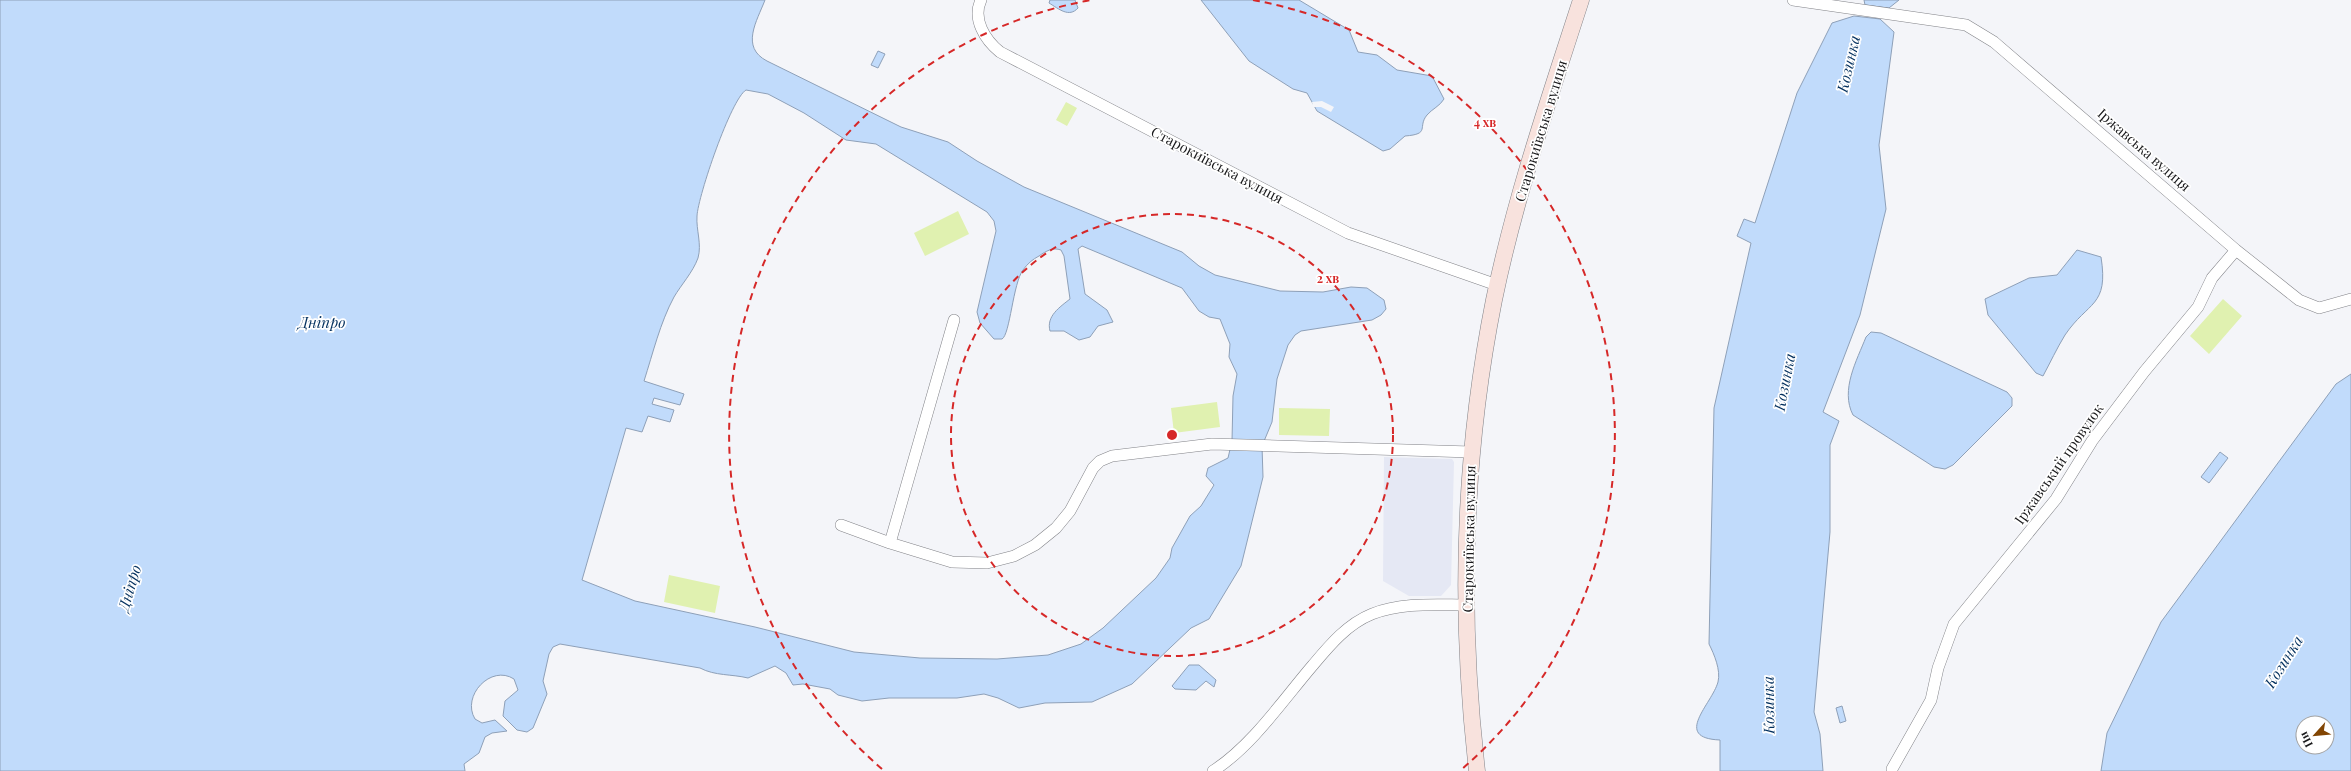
<svg xmlns="http://www.w3.org/2000/svg" width="2351" height="771" font-family="'Playfair Display',serif">
  <style>
    .built { fill: #e5e8f4 }
    .green { fill: #e0f1b0 }
    .water { fill: #c1dbfb; stroke: #8ea0b8; fill-rule: evenodd }
    .pier { fill: #f4f5f9 }
    .lines { fill: none; stroke-linecap: round; stroke-linejoin: round }
    .street-casing { stroke: #828388; stroke-width: 12 }
    .secondary-casing { stroke: #828388; stroke-width: 17 }
    .street { stroke: #fff; stroke-width: 11 }
    .secondary { stroke: #f8e2dd; stroke-width: 16 }
    .ring { fill: none; stroke: #d62828; stroke-width: 2; stroke-dasharray: 7 5 }
    .labels { text-anchor: middle; stroke-width: 3.5; stroke-linejoin: round; paint-order: stroke }
    .street-label { font-size: 14px; fill: #18181a; stroke: #fff }
    .water-label { font-size: 15px; font-style: italic; fill: #03305e; stroke: #fff }
    .centre { fill: #d62828; stroke: #fff; stroke-width: 2 }
    .ring-label { font-size: 12px; text-anchor: middle; font-weight: bold; fill: #d62828; stroke: #fff; stroke-width: 3.5; stroke-linejoin: round; paint-order: stroke }
  </style>
  <rect width="100%" height="100%" fill="#f4f5f9"/>
  <path class="built" d="M1384 457 1452 459 1454 462 1451 585 1441 596H1409L1383 581Z"/>
  <path class="green" d="M1066 102 1077 108 1067 126 1056 120Z
    M958 211 969 234 925 256 914 233Z
    M2223 299 2242 316 2209 354 2190 336Z
    M1217 402 1220 427 1174 433 1171 408Z
    M1279 408 1330 409 1329 436 1279 435Z
    M669 575 720 586 715 613 664 602Z"/>
  <path class="water" d="M0 0H765C757 21 740 47 767 61L901 127 948 142 977 161 1024 187 1182 252 1199 266 1215 275 1280 291 1323 292 1351 287 1367 288 1384 300 1386 309 1381 315 1372 320 1301 331 1295 335 1288 345 1277 379 1272 422 1262 446 1263 477 1241 566 1209 619 1191 628 1132 684 1092 702 1045 703 1019 708 998 698 984 694 957 698H889L862 701 838 695 830 689 803 684 793 685 786 673 775 666 748 678C732 674 715 676 700 668L560 644 553 647 549 654 543 681 547 694 533 728 527 732 517 730 503 716 505 701 518 690 514 679C491 664 461 696 475 719L482 723 495 720 507 731 492 733 485 737 479 753 464 764 465 771H0ZM746 90 768 94 804 113 846 140 876 144 987 212 994 221 996 231 977 312 980 323 994 339H1002C1010 335 1013 283 1023 270 1027 264 1033 259 1039 256 1046 251 1053 247 1061 250L1064 256 1070 299C1060 307 1046 316 1050 331H1064L1079 340 1090 337 1098 326 1113 322 1107 310 1085 294 1078 249 1082 246 1182 288 1199 311 1209 317 1220 319 1230 344 1229 357 1237 374 1233 396 1232 441 1228 458 1208 468 1206 476 1214 485 1201 506 1190 516 1172 548 1170 558 1156 578 1103 628 1081 644 1048 655 997 659 920 658 854 652 755 627 635 601 582 580 626 428 642 432 648 416 670 422 674 410 652 404 654 398 680 405 684 394 644 381C653 353 660 323 674 297 681 285 693 272 698 258 702 244 696 230 697 216 698 196 731 99 746 90Z
    M1050 0H1075L1078 8C1069 18 1059 9 1049 3Z
    M1201 0H1299L1349 30 1358 52 1377 55 1397 70 1432 76 1444 99C1440 106 1432 109 1427 115 1417 127 1431 134 1405 136L1390 149 1383 151 1317 111 1307 93 1293 89 1249 61Z
    M1864 0H1899L1889 8 1865 5Z
    M1854 16 1880 19 1894 32 1879 145 1886 209 1860 315 1823 412 1839 421 1830 445V532L1814 712 1820 734 1823 771H1720V740C1672 738 1712 704 1718 682 1721 670 1714 654 1709 644L1714 408 1751 243 1737 236 1744 219 1755 223 1797 93 1832 23Z
    M878 51 885 54 878 68 871 65Z
    M2077 250 2101 257C2109 307 2088 301 2065 335 2057 348 2050 363 2043 376L2036 373 1988 315 1985 299 2029 278 2057 275Z
    M1871 332 1881 333 2007 392 2012 398V406L1953 465 1945 469 1934 467 1853 415C1840 390 1857 360 1866 337Z
    M2351 374V771H2101L2107 733 2161 622 2336 384ZM2303 723H2327V747H2303Z
    M2220 452 2228 458 2209 483 2201 477Z
    M1189 665H1199L1216 680 1214 687 1206 681 1196 690 1175 689 1172 686Z
    M1842 706 1846 721 1840 723 1836 708Z"/>
  <path class="pier" d="M1322 101 1334 107 1331 112 1321 107H1313L1312 102Z"/>
  <g class="lines">
    <g class="street-casing">
      <path id="street" d="M981 0C972 19 985 40 1000 52L1348 233 1497 285
        M1793 0 1966 25 1994 42 2236 250 2299 300 2319 308 2351 299
        M954 320 890 543 952 562 987 563 1014 556 1035 545 1056 528 1070 511 1093 468 1100 461 1112 456 1212 444 1471 452
        M841 525 890 543
        M1892 769 1931 700 1938 668 1954 624 2056 499 2092 441 2144 372 2198 307 2212 278 2236 250
        M1213 771C1252 746 1283 700 1313 665 1329 646 1347 624 1372 614 1402 602 1436 605 1468 605"/>
    </g>
    <g class="secondary-casing">
      <path id="secondary" d="M1477 771C1459 614 1463 455 1494 300 1515 198 1549 99 1581 0"/>
    </g>
    <use href="#street" class="street"/>
    <use href="#secondary" class="secondary"/>
  </g>
  <g class="ring">
    <circle cx="1172" cy="435" r="221"/>
    <path d="M882 769A442 442 0 0 1 1091 0M1253 0A442 442 0 0 1 1462 769"/>
  </g>
  <g class="labels">
    <g class="street-label">
      <text transform="translate(1541 131) rotate(-73)" y="5">Старокиївська вулиця</text>
      <text transform="translate(2144 150) rotate(41)" y="5">Іржавська вулиця</text>
      <text transform="translate(1217 165) rotate(28)" y="5">Старокиївська вулиця</text>
      <text transform="translate(2059 464) rotate(-55)" y="5">Іржавський провулок</text>
      <text transform="translate(1469 539) rotate(-89)" y="5">Старокиївська вулиця</text>
    </g>
    <g class="water-label">
      <text transform="translate(1849 64) rotate(-77)" y="5">Козинка</text>
      <text x="322" y="328">Дніпро</text>
      <text transform="translate(1785 382) rotate(-79)" y="5">Козинка</text>
      <text transform="translate(130 588) rotate(-73)" y="5">Дніпро</text>
      <text transform="translate(2284 662) rotate(-58)" y="5">Козинка</text>
      <text transform="translate(1769 705) rotate(-91)" y="5">Козинка</text>
    </g>
  </g>
  <circle cx="1172" cy="435" r="6" class="centre"/>
  <g class="ring-label">
    <text x="1485" y="127">4 хв</text>
    <text x="1328" y="283">2 хв</text>
  </g>
  <g transform="translate(2315 735) rotate(243)"><circle r="19" fill="#ffffff" stroke="#a3a3a3"/>
  <path d="M0-3L7 15L0 10L-7 15Z" fill="#824503"/>
  <text y="-6" font-size="11" font-weight="bold" text-anchor="middle" fill="#18181a">Пн</text>
  </g>
</svg>
